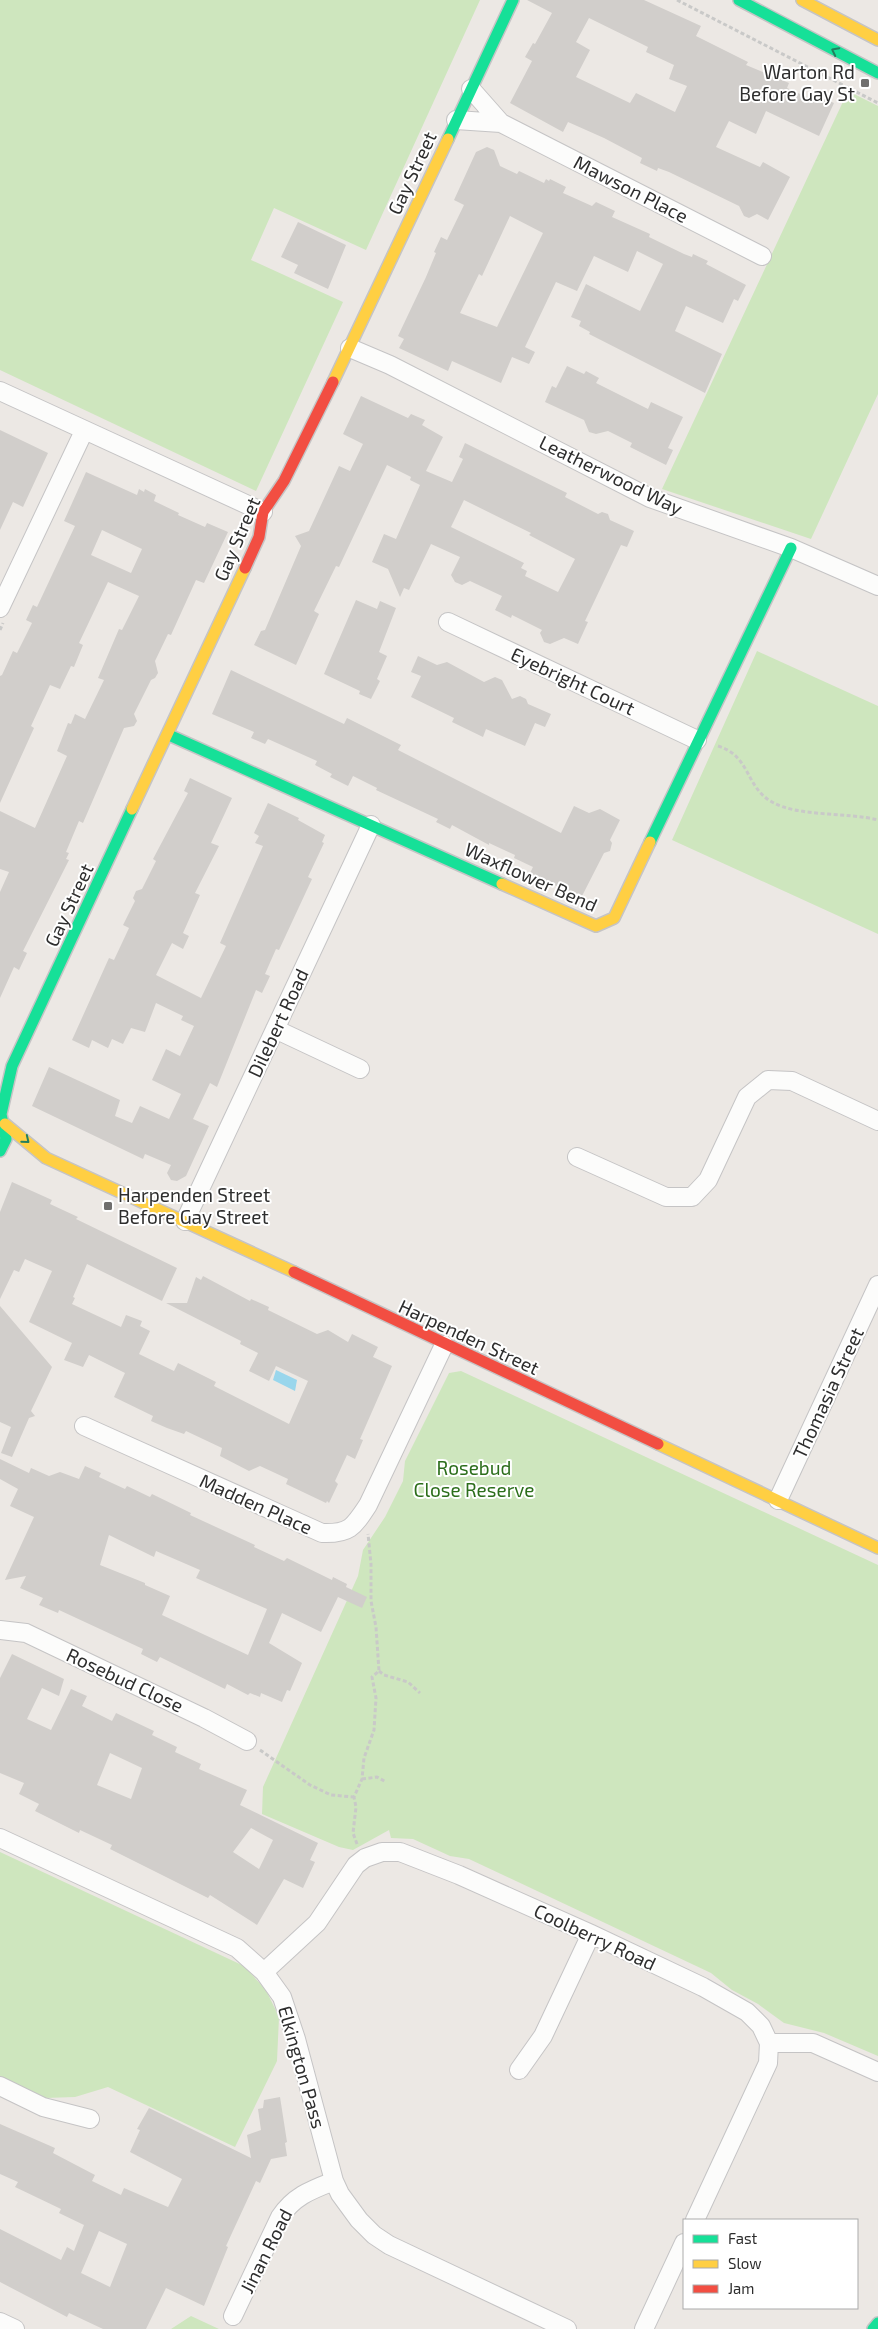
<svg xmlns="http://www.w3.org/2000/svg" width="878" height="2329" font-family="'Exo 2',sans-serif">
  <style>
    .green { fill: #cee6be }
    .water { fill: #99d6ec }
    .building { fill: #d1cecb; fill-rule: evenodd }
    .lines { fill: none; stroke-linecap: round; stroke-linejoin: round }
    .street-casing { stroke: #c5c4c5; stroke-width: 20 }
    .fast-casing { stroke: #c5c4c5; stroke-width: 14 }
    .slow-casing { stroke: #c5c4c5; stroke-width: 14 }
    .jam-casing { stroke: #c5c4c5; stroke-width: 14 }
    .path { stroke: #c9c9c8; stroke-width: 3; stroke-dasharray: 4 2.5; stroke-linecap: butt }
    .street { stroke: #fcfcfb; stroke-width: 18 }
    .fast { stroke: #16e098; stroke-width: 11 }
    .slow { stroke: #ffcf43; stroke-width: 11 }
    .jam { stroke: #f24e42; stroke-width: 11 }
    .oneway { stroke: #237e5e }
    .poi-dot { fill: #706f6e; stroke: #fff; stroke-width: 2 }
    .labels { text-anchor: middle; stroke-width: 4; stroke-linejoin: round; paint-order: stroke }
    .poi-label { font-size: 19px; fill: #2e2e2e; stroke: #fff; text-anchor: end }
    .street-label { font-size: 19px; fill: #2e2e2e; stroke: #fff }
    .park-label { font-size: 19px; fill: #2c6e1b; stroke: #fff }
  </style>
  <rect width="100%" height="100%" fill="#ece8e4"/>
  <path class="green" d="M0 0H480L366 250 274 208 251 260 343 302 256 491 0 370Z
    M848 91 878 106V394L811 539 662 489Z
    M757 651 878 706V934L672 840Z
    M461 1371 878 1565V2056L824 2033 784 2023 758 2004 732 1990 711 1973 469 1859 450 1856 413 1839 391 1838 389 1830 353 1850 339 1847 262 1814 263 1787 358 1576 363 1550 385 1517 403 1481 405 1461 449 1373Z
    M0 1852 244 1966 266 1990 279 2017 277 2061 235 2147 108 2087 75 2097 45 2098 0 2077Z
    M191 2316 219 2329H171Z"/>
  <path class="water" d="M276 1370 297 1380 295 1391 273 1380Z"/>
  <path class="building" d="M527 0H644L701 26 696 36 748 62 746 65 789 83 787 88 818 102 820 97 834 103 819 136 766 111 756 134 729 121 716 147 760 167 763 162 790 177 768 220 757 214 749 218 744 216 739 206 669 172 658 168 657 171 640 163 642 158 604 138 568 122 563 132 510 103 532 61 525 57 533 43 535 44 552 13ZM589 18 648 47 646 52 674 65 669 79 687 86 675 112 636 93 630 103 576 77 590 50 576 42Z
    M487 147 494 150 500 166 517 174 519 171 544 183 546 179 549 181 550 179 566 187 563 193 592 206 596 202 615 211 612 217 650 234 649 237 684 254 692 257 693 254 708 261 706 264 746 285 738 301 734 299 723 323 686 306 675 331 722 354 705 393 589 334 590 332 579 326 581 321 571 317 586 284 640 311 663 264 637 251 628 272 594 256 577 291 556 282 525 347 535 352 529 364 512 357 501 383 452 361 448 371 399 348 404 339 398 336 426 277 436 253 434 252 441 237 447 240 464 205 454 200 476 152ZM510 216 543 233 497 327 460 313 479 274 482 276Z
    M298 222 346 245 328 289 294 273 298 265 281 257Z
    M567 366 584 374 586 371 599 378 596 383 648 409 651 402 683 417 668 448 673 450 666 465 630 447 632 443 608 431 596 434 589 432 584 420 545 402 552 386 556 388Z
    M361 396 408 418 411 414 425 420 422 425 443 437 426 471 452 482 463 459 459 457 465 443 567 493 565 497 598 514 602 512 608 514 610 520 634 531 627 547 621 545 585 621 588 622 578 644 564 638 550 644 544 642 540 633 542 630 512 615 511 618 495 610 502 596 470 581 462 585 455 582 451 575 460 557 431 544 409 590 404 588 400 597 388 569 372 562 384 534 396 539 420 485 410 480 411 477 387 465 339 567 336 566 314 611 319 614 296 665 254 645 261 631 265 630 301 546 295 536 309 531 339 466 350 471 363 444 343 434ZM464 500 531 533 529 535 575 559 558 592 525 576 527 571 521 568 524 563 451 527Z
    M0 430 48 453 23 507 13 502 0 530Z
    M86 472 137 495 139 489 144 492 145 489 156 495 154 501 179 513 178 515 205 527 207 523 228 532 204 583 196 580 171 635 168 634 155 661 158 673 155 678 151 680 134 714 137 721 134 726 124 728 83 823 79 821 66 852 69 853 66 859 69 860 23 951 27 953 19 970 14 967 0 998V892L9 872 0 869V811L35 828 67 756 57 751 68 723 71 724 75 714 85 719 104 680 98 678 119 629 122 630 139 596 108 582 79 643 83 645 74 667 71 666 60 689 50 685 31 726 34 728 0 803V676L2 675 13 651 17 653 32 623 26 620 33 605 37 607 75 526 64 521ZM102 530 142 549 131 573 91 555Z
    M356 600 377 609 380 601 396 608 379 652 387 656 377 679 380 681 371 699 359 694 360 691 324 674Z
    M418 656 437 665 447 662 484 682 495 677 502 680 512 699 520 696 526 699 528 704 551 714 545 727 535 723 525 746 486 729 483 737 452 722 454 718 411 697 421 676 411 672Z
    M231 670 344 724 347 718 401 745 398 750 561 833 574 806 589 813 600 809 620 820 610 840 612 843 610 851 604 853 581 898 530 873 533 867 514 858 515 855 489 843V845L452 825 450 829 436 822 438 819 376 790 377 788 353 776 348 786 330 777 332 774 315 765 317 761 268 739 265 744 251 738 254 732 212 714Z
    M190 778 232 798 211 843 219 846 195 893 200 895 183 933 189 936 183 949 172 943 156 975 201 998 226 946 220 943 263 846 255 843 259 836 254 833 268 803 299 818 298 820 325 835 322 842 324 843 308 877 312 879 279 950 276 949 265 974 270 976 262 993 256 990 217 1087 210 1083 193 1119 209 1126 186 1176 177 1181 171 1180 167 1173 171 1165 145 1154 143 1159 32 1106 49 1067 120 1100 115 1116 132 1123 140 1106 169 1119 181 1094 152 1080 166 1049 180 1056 194 1026 181 1020 183 1016 156 1003 145 1032 131 1028 123 1044 112 1039 108 1048 92 1040 89 1048 72 1040 109 958 114 960 129 928 123 925 135 901 133 898 136 891 142 889 156 861 153 859 188 793 184 791Z
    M12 1182 52 1200 50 1204 78 1217 76 1219 177 1268 162 1301 87 1264 73 1297 75 1298 72 1304 121 1327 126 1315 142 1321 140 1326 150 1331 139 1354 174 1371 178 1363 216 1382 214 1386 289 1424 308 1381 276 1366 269 1381 249 1371 258 1353 240 1344 241 1341 166 1303H187L196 1277 201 1280 203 1276 250 1301 251 1299 269 1307 268 1310 317 1334 328 1330 348 1342 352 1334 378 1347 373 1357 392 1366 360 1439 363 1440 355 1459 347 1455 335 1481 338 1484 329 1503 327 1501 326 1503 286 1484 288 1479 260 1466 249 1471 220 1456 222 1448 186 1431 184 1434 167 1428 151 1421 153 1416 114 1397 125 1373 89 1355 83 1367 64 1360 72 1343 29 1322 52 1271 25 1259 19 1272 14 1270 0 1299V1212Z
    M0 1306 52 1367 31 1411 35 1416 29 1418 12 1457 1 1453 11 1427 0 1422Z
    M0 1459 29 1473 31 1468 49 1476 60 1472 79 1479 85 1466 101 1473 99 1477 125 1489 127 1486 150 1497 152 1494 191 1513 190 1515 255 1545 254 1547 284 1561 287 1558 332 1580 333 1577 347 1584 346 1587 367 1597 362 1608 338 1597 321 1632 282 1613 269 1643 302 1663 290 1691 287 1690 282 1702 261 1693 260 1697 250 1693 248 1695 227 1684 225 1689 160 1657 157 1662 141 1654 143 1649 59 1610 58 1613 39 1605 43 1598 20 1588 26 1576 5 1580 34 1517 10 1506 18 1489 0 1479ZM109 1535 154 1557 156 1551 200 1570 196 1578 267 1609 248 1655 162 1615 170 1596 145 1585V1583L100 1565Z
    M12 1654 64 1679 59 1696 42 1688 27 1719 51 1730 71 1689 87 1696 82 1706 112 1721 116 1713 154 1731 152 1735 177 1747 175 1752 201 1764 199 1769 247 1790 240 1805 318 1843 310 1860 315 1862 303 1888 284 1879 257 1925 210 1895 208 1898 110 1849 112 1845 80 1830 79 1833 35 1811 39 1804 19 1794 24 1783 0 1773V1678ZM110 1753 142 1768 131 1799 97 1785ZM251 1828 273 1840 259 1869 233 1852Z
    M280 2097 287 2142 285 2143 287 2156 271 2159 260 2183 256 2181 226 2246 228 2247 204 2306 166 2288 146 2329H103L69 2313 67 2317 0 2282V2229L61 2260 67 2247 74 2251 84 2225 59 2213 61 2209 15 2187 18 2182 0 2174V2124L55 2148 53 2153 95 2175 92 2181 121 2195 124 2188 168 2207 182 2179 130 2152 140 2130 137 2129 149 2108 251 2158 247 2135 261 2130 258 2109 263 2108 264 2100ZM99 2231 127 2244 110 2287 81 2273Z"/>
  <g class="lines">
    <g class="street-casing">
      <path id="street" d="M471 89 501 123 762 256
        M456 120 501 123
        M350 348 390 365 650 498 791 548 878 586
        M0 391 263 512
        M0 608 84 431
        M448 622 697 740
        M275 1029 360 1069
        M577 1157 666 1197H692L708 1180 747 1097 768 1080 792 1081 878 1121
        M185 1221 371 825
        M84 1426 322 1533C349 1534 353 1528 368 1505L444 1345
        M778 1500 878 1285
        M0 1630 26 1633 204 1718 247 1741
        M0 1838 237 1948 264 1972 282 1997 296 2039 334 2181 340 2194 359 2220 374 2235 389 2245 567 2329
        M264 1972 317 1923 356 1865 365 1858 382 1852H400L459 1875 591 1934 703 1987 747 2012 761 2026 769 2043 768 2063 695 2220
        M769 2043H813L878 2072
        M519 2070 543 2036 591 1934
        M0 2086 43 2107 90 2119
        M233 2316 280 2217C294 2196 311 2190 334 2181
        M0 2322 15 2329
        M644 2329 684 2243"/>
    </g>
    <g class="fast-casing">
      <path id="fast" d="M739 0 878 73
        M448 139 513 0
        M169 735 502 884
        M650 842 791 548
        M0 1151 6 1139 1 1114 12 1066 132 809
        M873 2329 878 2323"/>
    </g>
    <g class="slow-casing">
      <path id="slow" d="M802 0 878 40
        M333 382 448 139
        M132 809 245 568
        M502 884 596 926 614 918 650 842
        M5 1124 46 1158 294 1272
        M658 1444 878 1548"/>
    </g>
    <g class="jam-casing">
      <path id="jam" d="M245 568 259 537 263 512 284 481 333 382
        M294 1272 658 1444"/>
    </g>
    <path class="path" d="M677 0 878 103
      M0 630 3 623
      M718 746C751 756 745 787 772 802 798 817 848 812 878 820
      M379 1671 384 1675 408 1682 420 1693
      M260 1750 310 1785 331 1795 354 1797
      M362 1779 377 1777 386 1782
      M357 1844 353 1833 356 1807 354 1797 362 1779 364 1758 374 1730 376 1698 372 1677 379 1671 376 1627 371 1601V1564L368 1534"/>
    <use href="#street" class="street"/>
    <use href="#fast" class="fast"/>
    <use href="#slow" class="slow"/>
    <use href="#jam" class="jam"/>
  </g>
  <defs><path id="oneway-chevron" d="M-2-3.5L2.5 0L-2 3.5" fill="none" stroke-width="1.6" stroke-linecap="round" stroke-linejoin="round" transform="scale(1.25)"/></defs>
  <g class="oneway">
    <use href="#oneway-chevron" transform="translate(835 51) rotate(-153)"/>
    <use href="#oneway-chevron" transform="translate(26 1140) rotate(39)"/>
  </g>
  <g class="poi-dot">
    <rect x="860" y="78" width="10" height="10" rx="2.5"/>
    <rect x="103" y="1201" width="10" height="10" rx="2.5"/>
  </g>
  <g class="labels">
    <g class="poi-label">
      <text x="855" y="79">Warton Rd<tspan x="855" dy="22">Before Gay St</tspan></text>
      <text x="118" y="1202" text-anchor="start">Harpenden Street<tspan x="118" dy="22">Before Gay Street</tspan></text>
    </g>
    <g class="street-label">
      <text transform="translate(412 173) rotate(-65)" y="7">Gay Street</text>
      <text transform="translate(631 189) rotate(27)" y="7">Mawson Place</text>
      <text transform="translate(611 475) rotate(26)" y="7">Leatherwood Way</text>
      <text transform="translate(237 539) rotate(-67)" y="7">Gay Street</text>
      <text transform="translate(573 681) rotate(25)" y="7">Eyebright Court</text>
      <text transform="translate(531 877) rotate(24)" y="7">Waxflower Bend</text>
      <text transform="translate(69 905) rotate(-65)" y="7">Gay Street</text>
      <text transform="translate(278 1023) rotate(-65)" y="7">Dilebert Road</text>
      <text transform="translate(469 1337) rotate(25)" y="7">Harpenden Street</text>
      <text transform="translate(828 1393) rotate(-65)" y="7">Thomasia Street</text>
      <text transform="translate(256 1504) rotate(24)" y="7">Madden Place</text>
      <text transform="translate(125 1680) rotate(25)" y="7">Rosebud Close</text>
      <text transform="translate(595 1937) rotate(25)" y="7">Coolberry Road</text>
      <text transform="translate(302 2067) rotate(74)" y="7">Elkington Pass</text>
      <text transform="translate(266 2251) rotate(-63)" y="7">Jinan Road</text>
    </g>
    <g class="park-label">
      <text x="474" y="1475">Rosebud<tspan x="474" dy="22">Close Reserve</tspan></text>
    </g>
  </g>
  <rect x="683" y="2219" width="175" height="90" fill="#ffffff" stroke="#ababab"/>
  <rect x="693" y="2235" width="25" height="8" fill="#16e098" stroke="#ababab"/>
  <text x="728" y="2244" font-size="15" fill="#2e2e2e">Fast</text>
  <rect x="693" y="2260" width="25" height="8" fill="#ffcf43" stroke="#ababab"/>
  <text x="728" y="2269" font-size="15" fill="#2e2e2e">Slow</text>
  <rect x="693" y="2285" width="25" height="8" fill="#f24e42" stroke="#ababab"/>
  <text x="728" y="2294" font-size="15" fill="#2e2e2e">Jam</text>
</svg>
